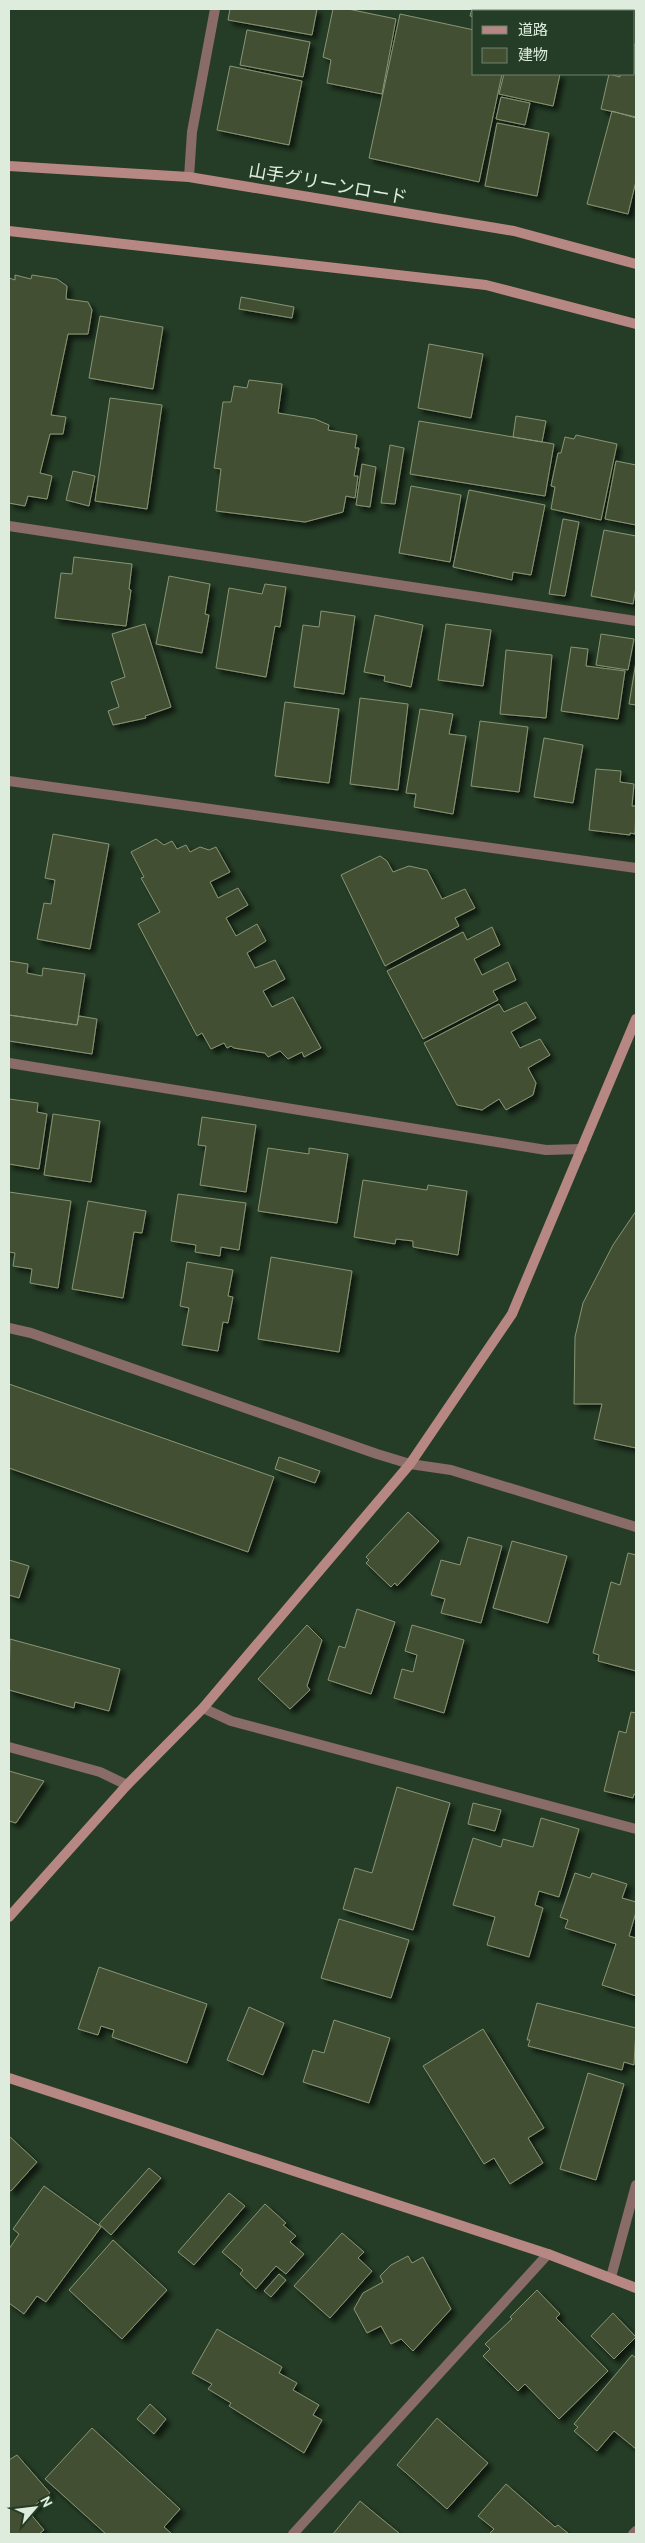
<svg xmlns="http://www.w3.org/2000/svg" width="645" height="2543" font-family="Cabin,'Noto Sans JP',sans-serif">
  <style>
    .building { fill: #434f31; stroke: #889574; filter: url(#shadow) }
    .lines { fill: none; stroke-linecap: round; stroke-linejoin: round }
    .street { stroke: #896b68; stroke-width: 10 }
    .secondary { stroke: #b78883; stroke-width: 10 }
    .labels { text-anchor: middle; stroke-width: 4.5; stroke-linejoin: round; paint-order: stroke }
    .street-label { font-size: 18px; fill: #ddecdd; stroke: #253d26 }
  </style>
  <defs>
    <filter id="shadow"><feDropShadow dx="4.5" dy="4.5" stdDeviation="2.5" flood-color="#0009"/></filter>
  </defs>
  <rect width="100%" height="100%" fill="#253d26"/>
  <path class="building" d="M230 9H317L312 35 228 20Z
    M333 9H348L396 19 382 94 327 83 331 60 323 57Z
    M472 9H566V11H474V17L470 16Z
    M602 9H630V11Z
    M400 14 474 30V74H502L479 182 369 158Z
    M247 30 310 42 303 77 240 65Z
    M634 44 636 45V117L601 109 609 74 620 77V74H634Z
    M230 66 302 81 289 145 217 130Z
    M504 74H560L553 106 499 94Z
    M501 97 530 103 525 125 496 119Z
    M612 111 636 118V181L628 214 587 204Z
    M497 123 549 133 537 196 485 186Z
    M15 275 31 279 32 275 57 279 67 286 66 299 88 302 92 310 88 334H68L51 415 66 417 63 434H50L40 473 52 476 47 499 28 496 25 506 9 503V278L15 280Z
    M241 297 294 307 292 318 239 309Z
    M100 316 163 327 153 389 89 378Z
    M429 344 483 354 471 418 418 408Z
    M249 380 282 384 278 413 315 419 329 425 328 430 357 435 355 448H359L354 476H358L355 498 346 496 343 512 305 522 216 511 221 469 214 468 223 402H231L234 386 247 388Z
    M110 398 162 405 147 509 95 501Z
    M516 416 546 421 542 442 513 437Z
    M419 421 554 444 545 496 410 474Z
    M576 435 617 444 601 520 551 509 555 487 551 486 558 453H561L565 437 574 439Z
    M390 445 404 448 395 504 381 503Z
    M616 461 636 465V525L605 519Z
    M362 464 376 467 370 507 356 505Z
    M73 471 95 476 89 506 66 500Z
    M411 486 461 495 450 562 399 553Z
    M469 490 545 505 531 575 513 572 512 580 453 567Z
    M563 519 579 522 565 596 549 594Z
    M604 530 636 536V587L633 604 591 596Z
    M74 557 132 564 129 589 131 590 126 626 55 618 61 573 72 574Z
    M169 576 210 584 205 614 209 615 202 653 156 644Z
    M265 584 286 587 280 627 275 626 266 677 216 668 229 588 262 594Z
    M321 611 355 616 344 694 294 687 303 625 319 627Z
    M375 615 423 625 411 687 384 681 385 676 364 672Z
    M145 624 171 707 145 716 146 718 113 725 108 711 119 707 111 682 125 677 112 634Z
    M446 624 491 630 483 686 438 680Z
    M601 634 634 639 628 670 596 665Z
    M571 647 588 649 586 666 625 671 618 719 561 711Z
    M506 650 552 655 546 718 500 714Z
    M636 662V705L629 704Z
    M360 698 408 704 398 790 350 784Z
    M285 702 339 709 329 783 275 776Z
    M420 709 453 714 449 734 466 736 453 814 414 807 416 794 406 793Z
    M480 721 528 727 519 792 471 786Z
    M544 738 583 745 573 803 534 797Z
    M596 769 621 771 620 782 634 784 632 806H636L635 834 630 833V835L589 830Z
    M53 834 109 844 90 949 37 939 44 903 51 904 55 880 45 878Z
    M156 839 164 845 172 841 177 849 186 845 190 852 200 847 209 850 216 847 230 872 210 882 218 898 238 888 248 905 226 918 236 936 257 924 266 941 247 953 255 968 275 960 285 979 263 991 272 1007 293 997 321 1048 304 1057 302 1052 288 1059 280 1051 268 1057 265 1053 234 1048 231 1046 227 1048 224 1043 211 1049 202 1033 197 1036 138 924 160 912 141 878 144 877 131 852Z
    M380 856 387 861 393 872 409 866 427 870 442 899 465 889 475 908 455 918 459 926 385 966 341 875Z
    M492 927 500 945 474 959 482 975 508 962 516 980 493 991 498 1000 423 1039 387 971 463 932 467 940Z
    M9 961 28 964 27 973 42 976 43 968 85 974 77 1025 9 1015Z
    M526 1002 536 1018 511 1032 520 1048 540 1039 550 1055 528 1068 536 1083 533 1095 506 1110 499 1099 482 1110 457 1105 424 1043 499 1004 504 1012Z
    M9 1015 77 1025 79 1016 97 1019 92 1054 9 1041Z
    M9 1099 38 1103 37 1112 47 1114 39 1169 9 1164Z
    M53 1114 100 1121 91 1182 44 1175Z
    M202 1117 256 1125 246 1192 200 1185 206 1146 198 1145Z
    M268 1148 309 1154V1148L348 1154 337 1223 258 1211Z
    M363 1180 427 1190 428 1185 467 1191 458 1255 413 1247V1241L396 1239 395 1244 354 1237Z
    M9 1192 71 1201 58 1288 30 1283 32 1269 13 1266 15 1253 9 1252Z
    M178 1194 246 1203 239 1250 221 1247 220 1256 195 1252 196 1245 171 1241Z
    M88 1201 146 1211 142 1233 134 1232 123 1298 72 1289Z
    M636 1211V1448L594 1439 602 1404H574L575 1337 583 1303 613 1245Z
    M271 1257 352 1271 339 1352 258 1339Z
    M187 1262 233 1270 228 1296 233 1297 228 1323 223 1322 218 1351 182 1345 189 1308 180 1306Z
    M9 1384 274 1477 248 1552 9 1468Z
    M279 1457 320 1471 315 1483 275 1469Z
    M408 1512 439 1541 397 1586 395 1583 391 1587 366 1563 369 1560 366 1557Z
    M468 1537 502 1546 481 1623 441 1613 445 1599 431 1595 441 1560 460 1565Z
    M512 1541 567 1556 548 1623 493 1608Z
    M628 1553 636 1555V1671L598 1661 599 1655 593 1653 611 1582 620 1585Z
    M9 1560 29 1566 19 1598 9 1595Z
    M357 1609 395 1622 371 1694 328 1680 339 1646 345 1648Z
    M307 1625 322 1640 307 1686 310 1690 290 1709 258 1679Z
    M412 1625 464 1640 444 1713 394 1698 402 1669 413 1672 417 1655 405 1651Z
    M10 1639 120 1669 109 1711 75 1702 74 1708 9 1690Z
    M631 1712 636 1713V1795L634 1794 633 1798 604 1791 619 1731 626 1733Z
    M9 1771 44 1781 16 1823 9 1821Z
    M397 1787 450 1803 413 1930 343 1909 355 1868 372 1873Z
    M473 1803 501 1810 495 1831 468 1824Z
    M541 1818 579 1829 559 1897 539 1891 535 1905 543 1908 529 1957 487 1945 495 1917 453 1905 473 1838 501 1847 503 1839 533 1847Z
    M575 1873 590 1878 592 1873 627 1884 622 1898 636 1902V1912L629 1936 636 1938V1996L602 1985 616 1944 565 1928 568 1920 560 1917Z
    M339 1919 409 1940 391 1998 321 1978Z
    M99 1967 207 2004 187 2063 112 2037 114 2030 101 2026 98 2035 78 2029Z
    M537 2003 636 2028 634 2065 624 2062 622 2070 528 2046 530 2040H527Z
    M249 2007 284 2023 263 2075 227 2060Z
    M334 2020 390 2038 369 2103 303 2082 313 2050 324 2053Z
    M483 2029 544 2128 528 2138 543 2163 510 2184 494 2158 484 2164 423 2066Z
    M588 2073 624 2084 596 2180 560 2169Z
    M9 2136 37 2162 11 2191 9 2190Z
    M149 2168 161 2178 111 2235 99 2224Z
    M44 2186 101 2227 46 2302 37 2296 24 2314 9 2303V2249L19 2234 13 2229Z
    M229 2193 245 2206 194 2265 178 2252Z
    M265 2204 286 2223 283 2225 296 2236 290 2242 304 2254 286 2274 276 2266 256 2289 240 2274 243 2270 222 2252Z
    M342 2233 364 2252 358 2258 372 2271 330 2318 294 2286Z
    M113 2240 167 2290 122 2339 69 2290Z
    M408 2256 412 2263 423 2257 451 2309 413 2351 401 2339 391 2344 381 2326 367 2333 354 2309 363 2293 383 2282 380 2276 391 2265Z
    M279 2274 286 2280 271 2297 264 2291Z
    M537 2290 560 2314 556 2318 608 2371 559 2419 525 2384 518 2391 483 2356 490 2349 485 2344 512 2319 510 2317Z
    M613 2313 636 2337 614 2359 591 2336Z
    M217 2329 282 2367 279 2373 297 2383 293 2390 319 2405 313 2415 322 2420 304 2453 229 2406 231 2403 208 2389 212 2384 192 2373Z
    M632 2355 636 2358V2449L614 2431 597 2451 574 2431 578 2427 574 2424Z
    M150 2404 166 2419 154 2434 137 2419Z
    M437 2418 488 2463 447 2509 397 2465Z
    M92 2428 180 2509 164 2527 172 2534H106L45 2479Z
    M17 2455 50 2493 28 2511 44 2530 39 2534H9V2460Z
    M506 2484 555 2527 558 2525 569 2534H489L494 2529 478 2516Z
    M360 2501 400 2534H333Z"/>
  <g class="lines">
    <path class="street" d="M189 177 192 132 215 9
      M9 526 636 621
      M9 781 636 868
      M9 1063 546 1150 582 1149
      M9 1328 31 1333 377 1454 410 1464 451 1470 636 1527
      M203 1708 231 1721 636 1829
      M9 1747 100 1772 127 1785
      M611 2277 636 2185
      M293 2534 548 2254
      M633 2534 636 2531"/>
    <path class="secondary" d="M9 166 189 177 514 231 636 264
      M9 231 486 285 636 324
      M9 1917 127 1785 203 1708 410 1464 512 1314 636 1019
      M9 2078 548 2254 636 2288"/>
  </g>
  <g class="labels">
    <g class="street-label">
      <text transform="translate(328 184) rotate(10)" y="6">山手グリーンロード</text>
    </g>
  </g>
  <rect width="645" height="2543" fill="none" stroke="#ddecdd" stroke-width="20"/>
  <rect x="472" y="10" width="162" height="65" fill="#253d26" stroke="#6f836f"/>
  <rect x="482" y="26" width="25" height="8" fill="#b78883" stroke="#6f836f"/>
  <text x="518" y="35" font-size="15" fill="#ddecdd">道路</text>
  <rect x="482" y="48" width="25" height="15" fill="#434f31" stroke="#6f836f"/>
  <text x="518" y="60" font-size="15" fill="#ddecdd">建物</text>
  <g transform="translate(35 2508) rotate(62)" stroke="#253d26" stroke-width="4" paint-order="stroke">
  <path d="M0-4L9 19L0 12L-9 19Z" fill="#ddecdd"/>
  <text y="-8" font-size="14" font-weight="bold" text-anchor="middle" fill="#ddecdd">N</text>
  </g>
</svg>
